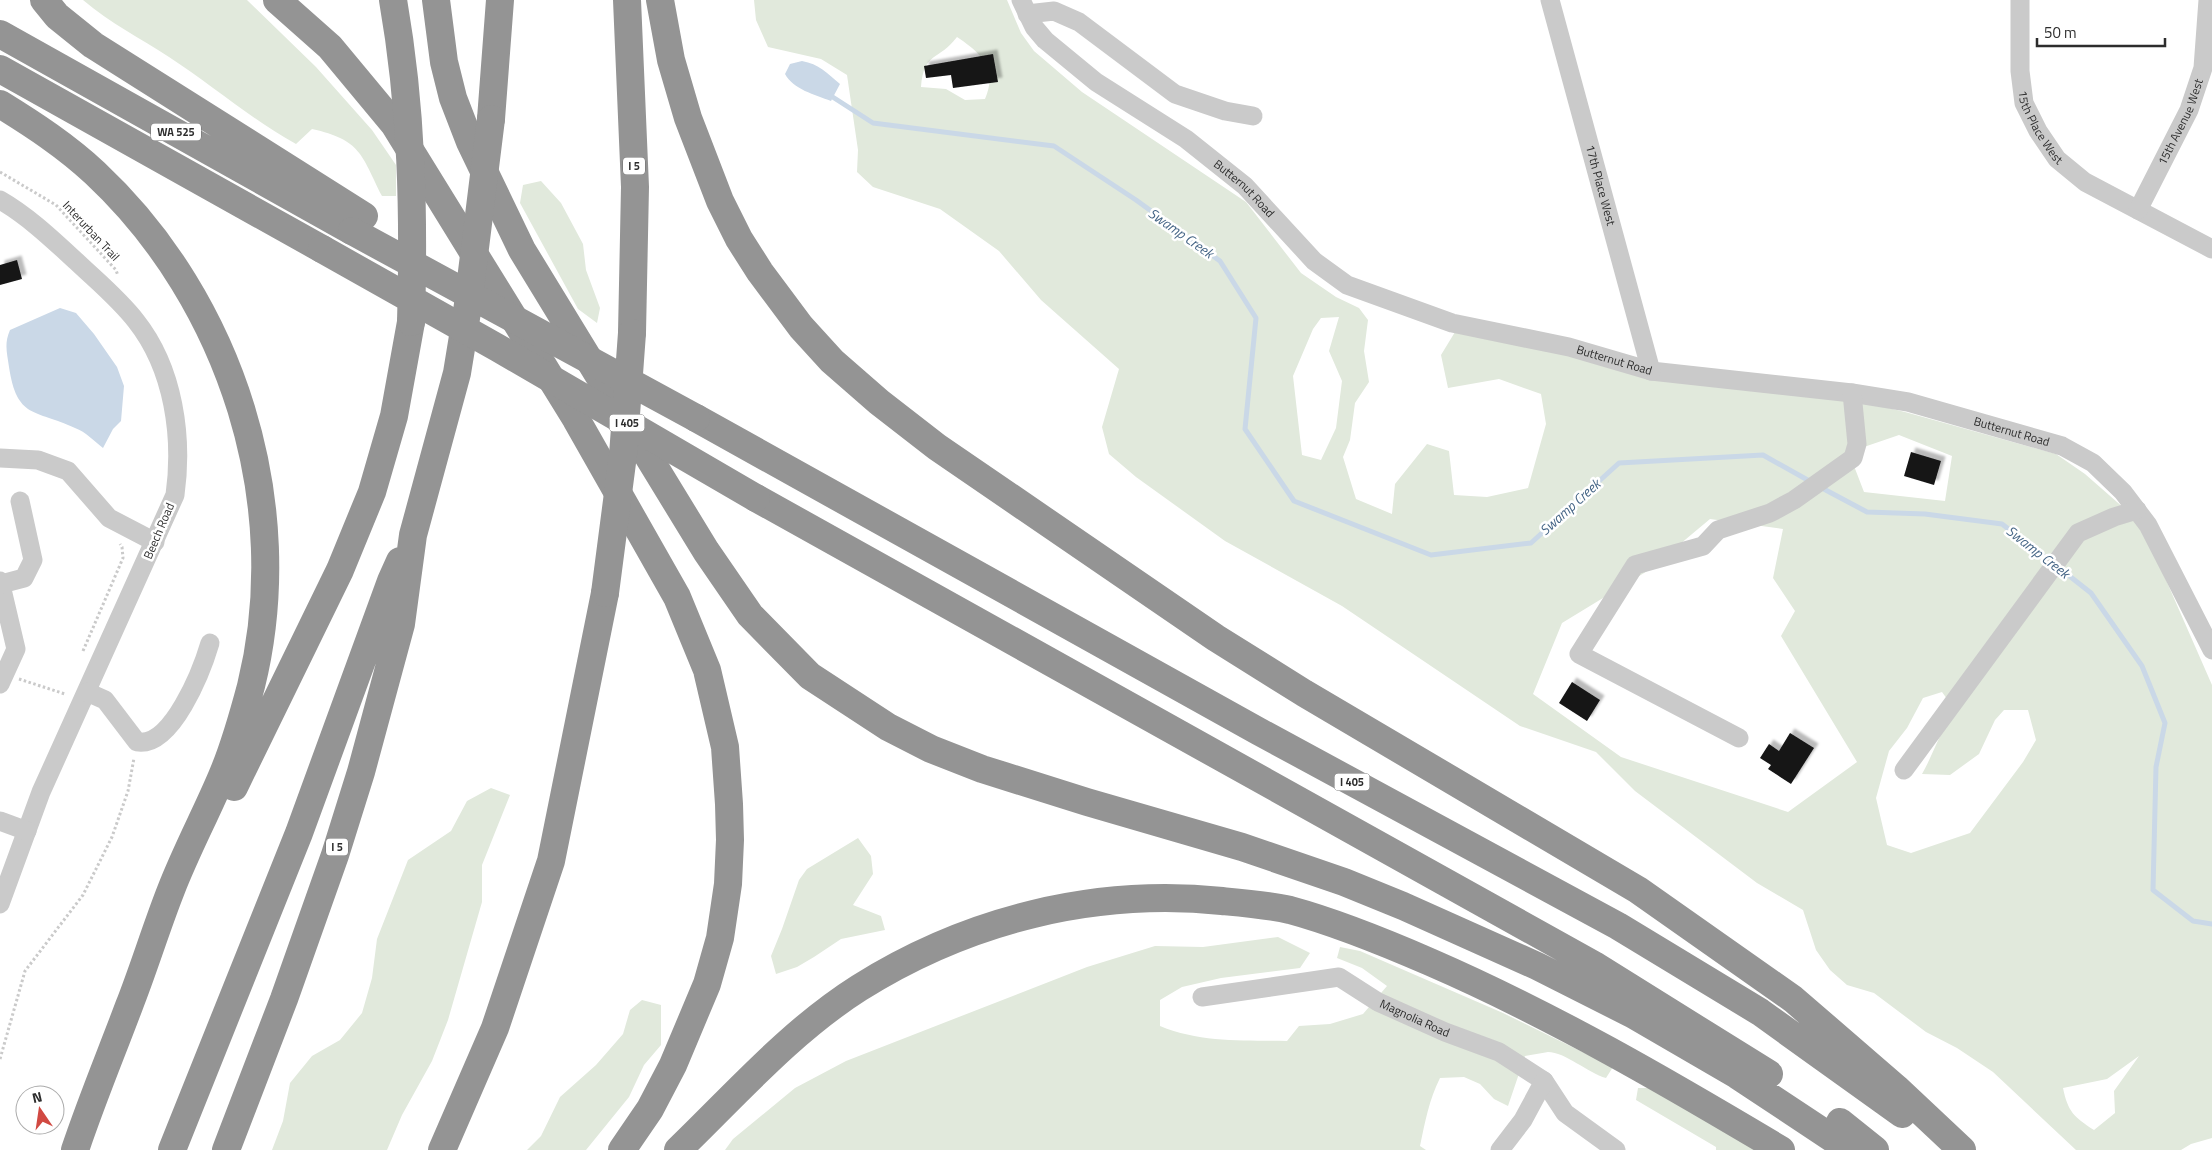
<svg xmlns="http://www.w3.org/2000/svg" width="2212" height="1150" font-family="'Titillium Web',sans-serif">
  <style>
    .green { fill: #e1e9dc; fill-rule: evenodd }
    .water { fill: #cad8e7 }
    .lines { fill: none; stroke-linecap: round; stroke-linejoin: round }
    .stream { stroke: #cad8e7; stroke-width: 5 }
    .building { fill: #141414; filter: url(#shadow) }
    .path { stroke: #cacaca; stroke-width: 3; stroke-dasharray: 2.5 2.5; stroke-linecap: butt }
    .minor { stroke: #cacaca; stroke-width: 19 }
    .highway { stroke: #949494; stroke-width: 28 }
    .highway-bridge { stroke: #949494; stroke-width: 28 }
    .labels { text-anchor: middle; stroke-width: 5; stroke-linejoin: round; paint-order: stroke }
    .shield { fill: #fff; stroke: #6c6c6c; stroke-width: 1 }
    .shield-label { font-size: 11px; font-weight: bold; fill: #2d2d2d }
    .street-label { font-size: 12px; fill: #2d2d2d; stroke: #fff }
    .water-label { font-size: 14px; font-style: italic; fill: #446485; stroke: #fff }
  </style>
  <defs>
    <filter id="shadow"><feDropShadow dx="4.5" dy="-4.5" stdDeviation="1" flood-color="#0004"/></filter>
  </defs>
  <rect width="100%" height="100%" fill="#fff"/>
  <path class="green" d="M83 0H247L316 67 372 130 396 165V196H382C361 154 361 140 312 129L296 144C251 119 212 85 169 57 140 38 110 23 83 0Z
    M754 0H1007L1021 33 1034 51 1082 92 1246 202 1301 273 1336 297 1359 308 1368 320 1364 351 1369 382 1355 403 1350 440 1343 457 1356 499 1392 514 1395 484 1427 444 1449 451 1454 495 1487 497 1528 488 1546 424 1541 394 1499 379 1448 388 1441 355 1455 332 1839 396 1905 412 2056 454 2085 474 2141 523 2212 685V1138L2191 1144 2181 1150H2076L1993 1072 1957 1048 1926 1032 1874 993 1847 985 1830 970 1816 950 1803 910 1757 883 1635 791 1596 752 1520 726 1342 606 1225 541 1136 477 1109 454 1102 427 1119 369 1041 300 999 251 940 209 873 187 857 172 858 150 847 75 821 59 768 47 756 20ZM957 37C981 53 998 69 985 99L965 100 946 89 921 87C924 51 939 61 957 37ZM1339 317 1329 351 1342 381 1336 428 1321 460 1302 455 1293 376 1313 329 1321 318ZM1899 435 1952 456 1945 501 1864 492 1854 466 1861 448ZM1710 519 1783 529 1773 578 1795 611 1781 636 1857 762 1788 812 1621 757 1533 694 1562 623 1649 570ZM1942 692 1955 710C1941 729 1934 753 1922 774L1950 775 1979 754 1995 720 2004 710H2028L2036 740 2023 762 1970 833 1911 853 1887 845 1876 798 1889 751 1907 728 1923 698ZM2139 1056 2114 1091 2115 1113 2094 1130C2074 1117 2068 1112 2063 1088L2107 1079Z
    M541 181 561 203 583 244 586 270 600 308 597 323 578 309 520 203 523 185Z
    M491 788 510 795 482 865V902L448 1020 432 1061 402 1115 387 1150H272L283 1121 290 1083 312 1056 340 1040 362 1013 372 978 377 939 408 860 451 831 467 801Z
    M858 838 871 856 873 874 853 905 881 916 885 930 841 939 814 957 797 967 776 974 771 956 782 929 799 880 807 869Z
    M1278 937 1310 953 1300 968 1221 978 1182 987 1160 1000V1026C1201 1043 1243 1040 1287 1041L1299 1026 1330 1024 1363 1014 1387 986 1362 968 1337 958 1340 947 1360 951 1503 1013 1613 1067 1606 1078C1588 1073 1565 1052 1548 1052 1541 1053 1532 1055 1525 1056L1508 1106 1494 1099 1480 1084 1464 1077 1440 1078C1429 1100 1425 1122 1420 1146L1426 1150H725L733 1139 795 1088 846 1061 1087 967 1155 946 1203 947Z
    M642 1000 661 1005V1045L644 1065 629 1097 586 1150H527L541 1136 560 1097 596 1065 623 1034 630 1010Z
    M1638 1088H1650L1759 1150H1716V1147L1636 1100Z"/>
  <path class="water" d="M802 61C819 64 827 73 840 84L831 101C815 95 793 89 785 74L790 64Z
    M60 308 76 313 94 334 117 367 124 386 121 421 113 429 103 448C94 441 86 432 75 428 34 409 17 419 9 367 7 352 4 344 10 330Z"/>
  <g class="lines">
    <path class="stream" d="M828 94 873 123 1054 146 1136 200 1220 261 1256 318 1245 429 1294 501 1431 555 1531 543 1619 463 1763 455 1813 483
      M1820 487 1867 512 1925 514 2002 524 2051 562
      M2058 567 2091 593 2142 666 2165 723 2156 767 2153 890 2193 921 2212 924"/>
  </g>
  <path class="building" d="M993 54 998 82 953 88 951 75 926 78 924 66Z
    M17 260 22 279 0 285V265Z
    M1911 452 1941 461 1934 485 1904 476Z
    M1572 682 1600 700 1587 721 1559 703Z
    M1790 733 1814 748 1791 784 1768 769 1771 765 1760 758 1769 744 1779 751Z"/>
  <g class="lines">
    <path class="path" d="M0 172 56 205 116 270 118 276
      M83 651 123 558 122 547 120 544
      M19 679 65 694
      M0 1059 25 971 83 895 112 837 128 791 134 758"/>
    <g class="minor">
      <path id="s1" d="M1021 0 1034 27 1045 40 1096 82 1186 139 1245 186 1314 261 1347 285 1452 323 1569 347 1651 371 1852 393 1908 402 2062 446 2093 463 2123 492 2148 525 2212 650"/>
      <path id="s2" d="M1550 0 1651 371"/>
      <path id="s3" d="M2020 0V71L2024 103 2038 131 2057 159 2085 182 2212 249"/>
      <path d="M1027 14 1054 11 1079 22 1175 94 1225 111 1253 116"/>
      <path d="M0 200C28 216 53 240 77 262 97 281 119 299 136 321 174 369 183 437 175 495L41 792 0 904"/>
      <path id="s4" d="M2138 210 2189 110 2203 68 2208 0"/>
      <path d="M0 458 38 460 68 471 109 518 155 542"/>
      <path d="M0 581 16 649 0 684"/>
      <path d="M1 584 24 578 33 560 20 501"/>
      <path d="M87 692 105 700 137 742C172 748 202 670 210 643"/>
      <path d="M1739 738 1579 654 1635 565 1703 546 1718 530 1770 513 1794 500 1853 458 1857 444 1852 393"/>
      <path d="M1904 770 2078 533 2114 517 2137 510"/>
      <path d="M0 821 27 831"/>
      <path id="s5" d="M1202 997 1339 977 1378 1002 1445 1032 1499 1052 1544 1081 1565 1113 1616 1150"/>
      <path d="M1500 1150 1523 1120 1544 1081"/>
    </g>
    <path class="highway" d="M44 0 57 16 93 45 364 216
      M277 0 330 47 394 124 576 419 677 597 707 670 725 747 729 804 730 840 728 884 720 938 707 984 673 1065 650 1109 622 1150
      M436 0 444 62 453 98 470 142 522 250 706 551 750 615 810 676 888 727 931 749 982 769 1087 802 1242 847 1344 882 1403 906 1537 966 1632 1014 1737 1075 1850 1150
      M627 0 635 187 632 333
      M660 0 671 60 688 118 720 201 739 239 760 272 801 327 832 361 879 402 937 447 1216 638 1304 693 1638 890 1793 999 1896 1088 1962 1150
      M0 34 352 231
      M0 69 322 249
      M0 104C34 125 66 146 95 173 232 301 296 504 251 686 243 716 234 748 222 776 206 814 186 851 171 890 156 928 144 968 129 1006 111 1054 91 1102 75 1150
      M491 119 500 0
      M696 418 1258 731 1618 926 1760 1012 1902 1114
      M756 498 1594 965 1769 1074
      M234 787 340 570 372 492 394 416 411 322
      M1840 1122 1875 1150
      M172 1150 299 833 391 581 400 561
      M226 1150 284 999 335 855 361 772 401 624 413 535 457 373 467 312
      M442 1150 495 1028 551 861 605 593
      M678 1150C735 1095 791 1031 859 988 967 920 1094 888 1222 901 1244 903 1268 905 1290 910 1338 923 1384 942 1430 962 1552 1015 1667 1082 1781 1150"/>
    <path class="highway-bridge" d="M393 0C412 108 414 212 411 322
      M352 231 696 418
      M322 249 498 348 756 498
      M467 312 491 119
      M605 593 623 455 632 333"/>
  </g>
  <g class="labels">
    <g class="shield">
      <rect x="151" y="123.5" width="50" height="17" rx="4"/>
      <rect x="623" y="157.5" width="22" height="17" rx="4"/>
      <rect x="609.5" y="414.5" width="35" height="17" rx="4"/>
      <rect x="1334.5" y="773.5" width="35" height="17" rx="4"/>
      <rect x="326" y="838.5" width="22" height="17" rx="4"/>
    </g>
    <g class="shield-label">
      <text x="176" y="136">WA 525</text>
      <text x="634" y="170">I 5</text>
      <text x="627" y="427">I 405</text>
      <text x="1352" y="786">I 405</text>
      <text x="337" y="851">I 5</text>
    </g>
    <g class="street-label">
      <text dy="4" stroke="none"><textPath href="#s4" startOffset="98">15th Avenue West</textPath></text>
      <text dy="4" stroke="none"><textPath href="#s3" startOffset="132">15th Place West</textPath></text>
      <text dy="4" stroke="none"><textPath href="#s2" startOffset="192">17th Place West</textPath></text>
      <text dy="4" stroke="none"><textPath href="#s1" startOffset="296">Butternut Road</textPath></text>
      <text transform="translate(91 231) rotate(47)" y="4">Interurban Trail</text>
      <text dy="4" stroke="none"><textPath href="#s1" startOffset="716">Butternut Road</textPath></text>
      <text dy="4" stroke="none"><textPath href="#s1" startOffset="1121">Butternut Road</textPath></text>
      <text transform="translate(159 531) rotate(-67)" y="4">Beech Road</text>
      <text dy="4" stroke="none"><textPath href="#s5" startOffset="225">Magnolia Road</textPath></text>
    </g>
    <g class="water-label">
      <text transform="translate(1181 233) rotate(35)" y="5">Swamp Creek</text>
      <text transform="translate(1570 507) rotate(-42)" y="5">Swamp Creek</text>
      <text transform="translate(2038 552) rotate(38)" y="5">Swamp Creek</text>
    </g>
  </g>
  <g transform="translate(40 1110) rotate(347)"><circle r="24" fill="#ffffff" stroke="#ababab"/>
  <path d="M0-4L9 19L0 12L-9 19Z" fill="#d14942"/>
  <text y="-8" font-size="14" font-weight="bold" text-anchor="middle" fill="#2d2d2d">N</text>
  </g>
  <path d="M2037 38v8h128v-8" fill="none" stroke="#2d2d2d" stroke-width="2.5"/>
  <text x="2044" y="38" font-size="15" fill="#2d2d2d" stroke="#ffffff" stroke-width="4" paint-order="stroke">50 m</text>
</svg>
